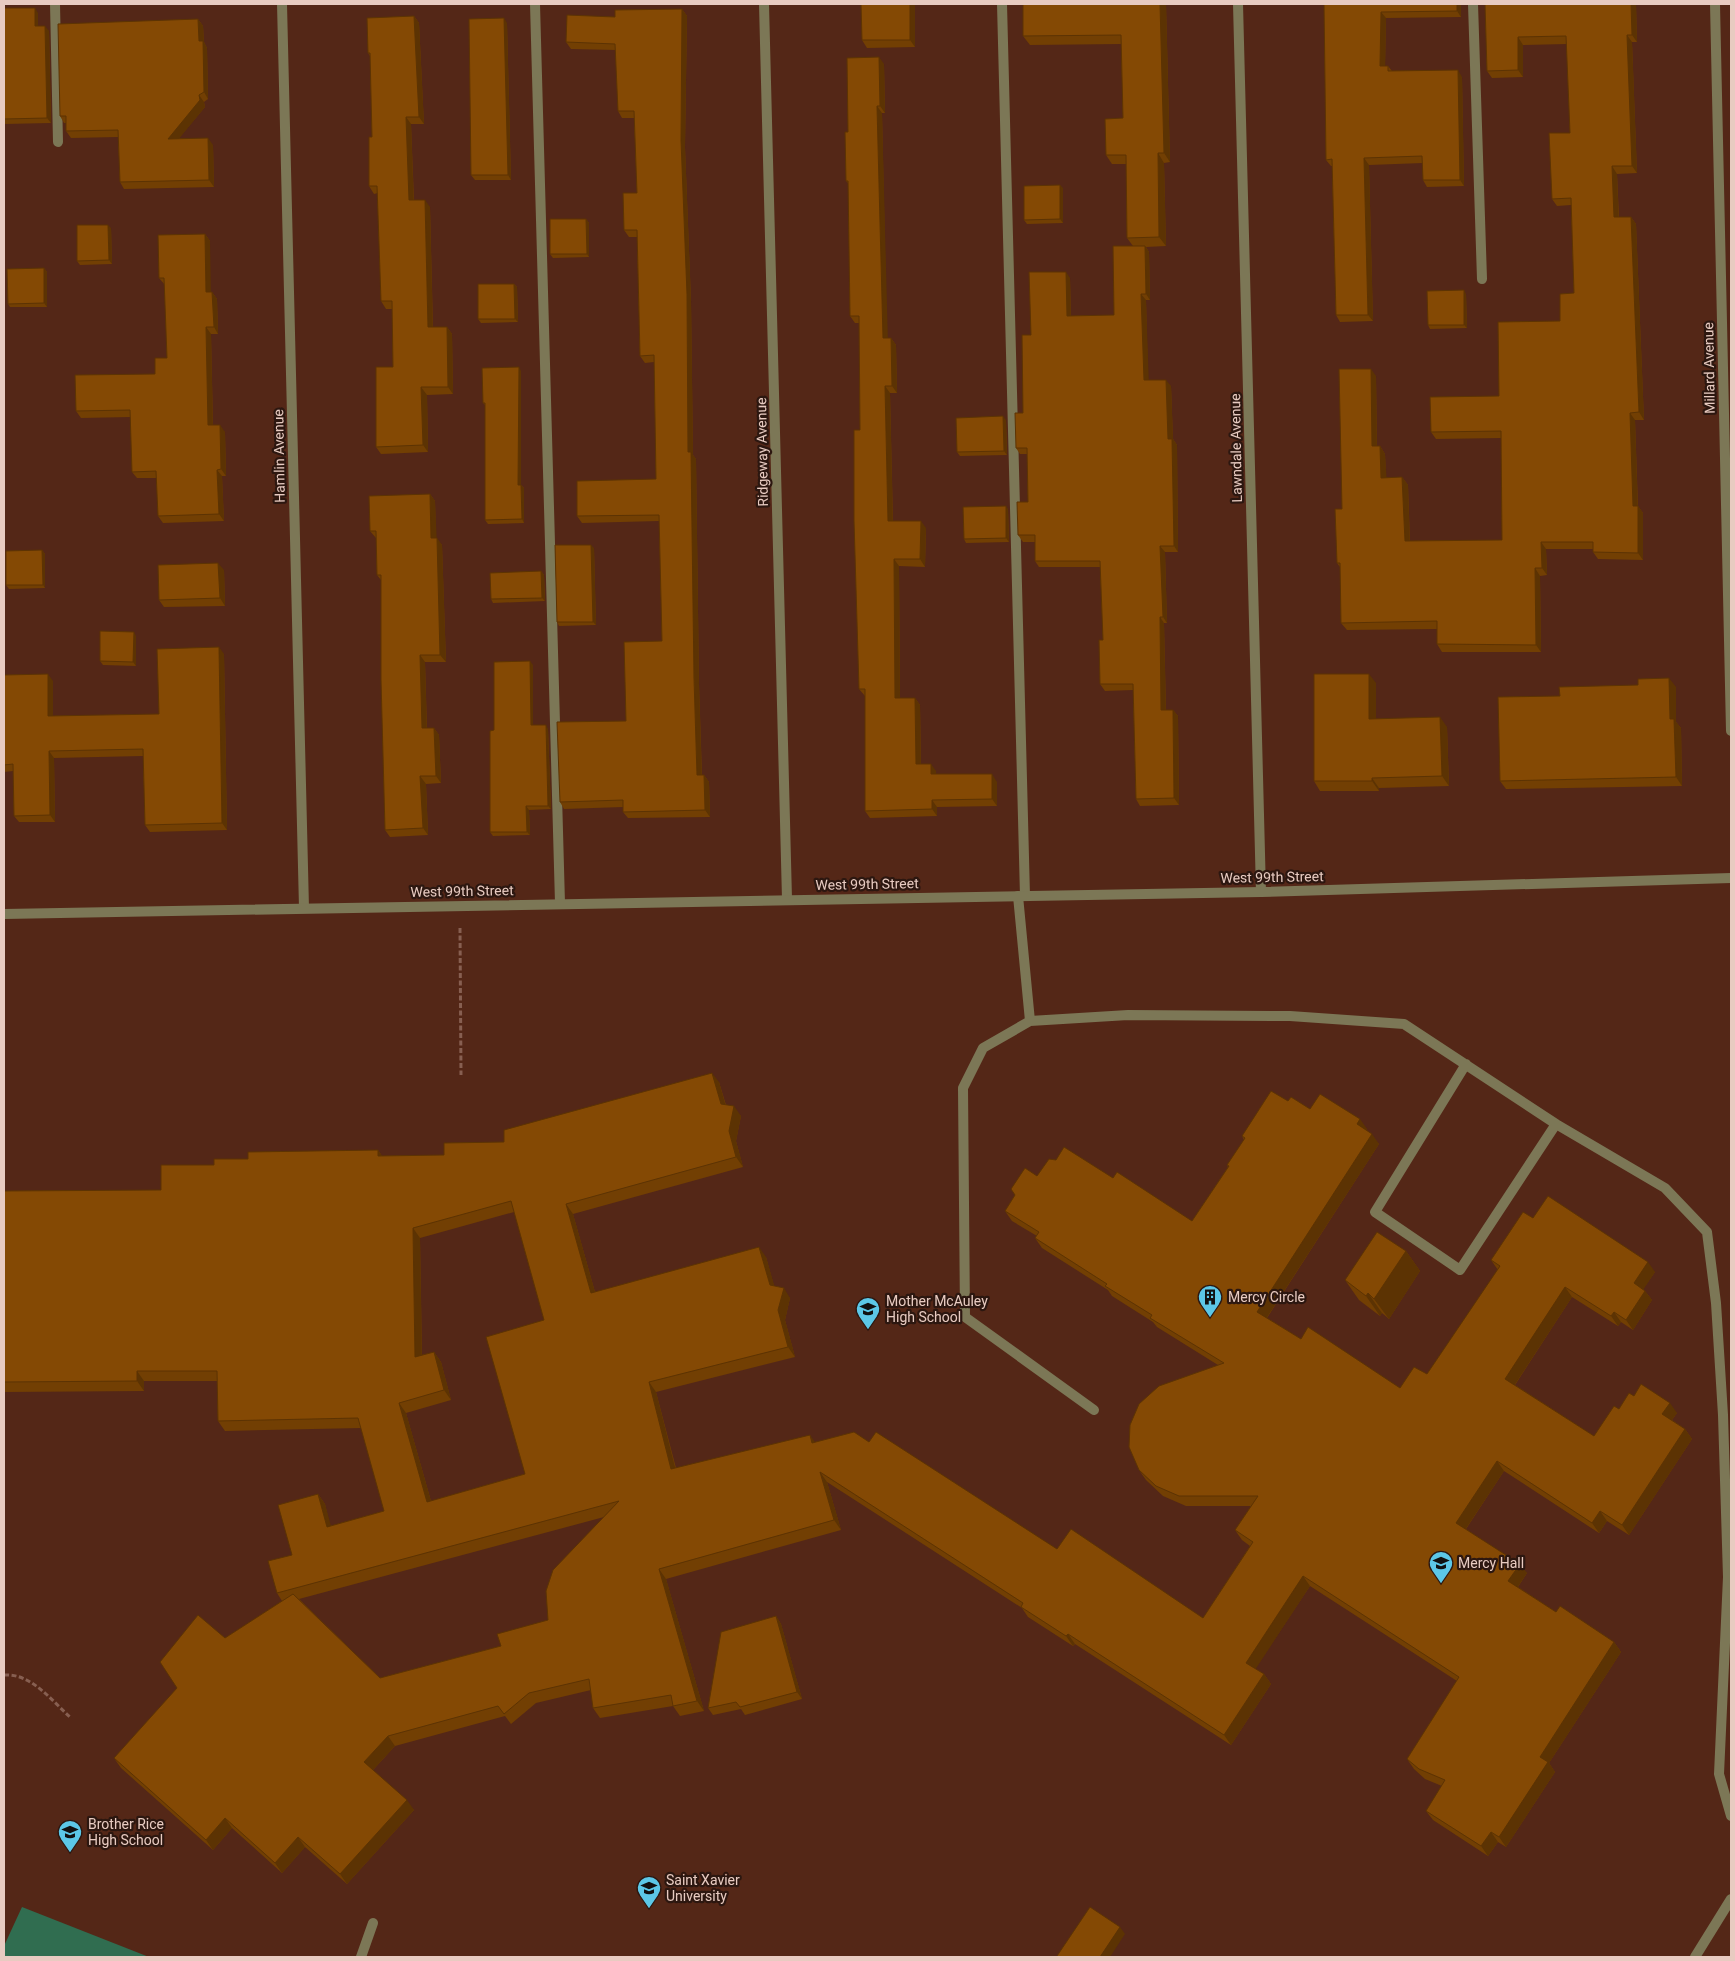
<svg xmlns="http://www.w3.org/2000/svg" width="1735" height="1961" font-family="Roboto,sans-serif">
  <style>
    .green { fill: #306d50 }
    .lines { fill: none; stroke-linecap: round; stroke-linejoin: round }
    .path { stroke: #875f51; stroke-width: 3; stroke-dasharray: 5 2.5; stroke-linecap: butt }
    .service { stroke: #7c7756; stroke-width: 10 }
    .minor { stroke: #7c7756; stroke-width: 10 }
    .tertiary { stroke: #7c7756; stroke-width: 10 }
    .wall { fill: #723f03; fill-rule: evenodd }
    .shaded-wall { fill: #5c3303 }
    .building { fill: #844904; stroke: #5c3303; fill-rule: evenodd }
    .labels { text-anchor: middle; stroke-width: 4.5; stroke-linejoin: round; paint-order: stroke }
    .street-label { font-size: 14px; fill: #e8cbc1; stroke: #2c1710 }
    .poi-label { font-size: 14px; fill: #e8cbc1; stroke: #2c1710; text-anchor: start }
  </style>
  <rect width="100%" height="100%" fill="#542717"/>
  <path class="green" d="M22 1907 149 1957H4V1946Z"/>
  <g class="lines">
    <path class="path" d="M460 928 461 1075
      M4 1675C31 1673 51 1700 70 1717"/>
    <path class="service" d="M55 4 58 142
      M535 4 560 903
      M1002 4 1025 896
      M1473 4 1482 279
      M1018 896 1030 1021 1128 1015 1290 1016 1404 1024 1556 1124 1665 1188 1707 1232 1716 1303 1723 1415 1728 1577 1719 1774 1731 1816
      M1030 1021 983 1048 963 1088 965 1317 1094 1410
      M1466 1064 1375 1212 1460 1270 1556 1124
      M361 1957 373 1923
      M1695 1957 1731 1899"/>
    <path class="minor" d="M282 4 304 908
      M764 4 787 899
      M1238 4 1261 892
      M1715 4 1731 731"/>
    <path class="tertiary" d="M4 914 1261 892 1731 878"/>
  </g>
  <path class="wall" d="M915 4V47L867 48 862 40Z
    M1166 4 1170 162 1164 163 1166 246 1146 247 1149 252 1150 300H1146L1148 380 1171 386 1173 439 1177 445 1178 552H1165L1167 623H1164L1166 710H1173L1178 716 1179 805 1140 806 1136 799 1133 690 1105 691 1100 684 1103 640 1100 567H1039L1035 561V542H1023L1018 535 1028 502 1027 454H1020L1016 448 1023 413 1031 335 1070 278 1071 316 1114 315 1133 246 1127 238 1126 164H1112L1106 155 1123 118 1121 44 1030 45 1023 36Z
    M1324 4H1461V17L1386 18 1385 66H1388L1392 71 1462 77 1464 186 1427 187 1423 180V163L1369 165 1373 321 1340 322 1336 315 1332 166H1331L1326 160Z
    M1485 4H1636L1637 42H1632L1637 173 1617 174 1619 217H1631L1636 224 1644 420H1635L1638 506 1643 513V560L1598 559 1593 552V549H1546L1547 575 1540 576 1541 652H1442L1437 644V629L1347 630 1341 623 1340 567 1337 563 1342 509 1376 376 1377 446H1380L1385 454 1386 478 1402 477 1408 485 1410 541 1502 540 1501 438 1436 439 1431 432 1499 396 1560 321 1574 293 1571 205 1557 206 1552 199 1570 133 1567 44 1523 45V77L1492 78 1487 71Z
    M682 9 687 16 685 147 691 301 693 455 696 459 699 684 702 775H704L709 782 710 817 628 818 623 812V807L564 809 560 802 626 721 662 641 659 521 582 523 577 516 656 479 654 362 645 363 640 356 637 237H629L624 230 637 193 634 118H622L618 111 616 50 571 49 566 42 615 17Z
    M38 13V26L49 31 51 123 4 124V22Z
    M414 16 419 23 424 124H411L414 200 430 207 433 327H447L452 334 453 394 427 395 428 452 381 454 376 447 393 367 392 309H386L381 301 378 193 374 194 369 186 372 137 370 56 368 53Z
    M198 19 203 26 204 42 207 48 208 99 204 102 205 107 179 138 213 145 214 187 124 189 120 182 118 137 71 138 66 131V123H64L60 116Z
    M507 23 511 180H475L471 175Z
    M884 64 885 113H882L887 338H891L896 345 897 393H890L893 521 926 528 925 567 899 566 900 698H915L920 705 921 764 936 771V774L997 782V806L937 807V816L870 818 865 811V696L859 689 860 430 859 323H855L850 316 849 184 846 181 848 132Z
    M1063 188V223L1027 224 1024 220Z
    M586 219 589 223V257L553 258 550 254Z
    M111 228 112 264 80 265 77 261Z
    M205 234 210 241V292H212L217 299 218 334H211L213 425 225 432 226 476H222L224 521 163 523 158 516 157 478H137L132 472 131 417 81 418 76 411 155 374 167 358 165 285 159 278Z
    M44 268 47 272V307H10L8 304Z
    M514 284 517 287 518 322 481 323 478 319Z
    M1466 294 1467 328 1430 329 1428 325Z
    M521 371V485L524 488V523L488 524 485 520V405L483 403Z
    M1006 420 1007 455 960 456 957 452Z
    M430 494 435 501 436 538 442 545 446 662H425L427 728H434L439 735 441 783 426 784 428 835 390 837 385 830 381 580 377 575 376 538 370 531Z
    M1008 509 1009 542 966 543 964 539Z
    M594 548 596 625 559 626 557 622Z
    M42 550 45 554V588L9 589 6 585Z
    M224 570 225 606 164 607 159 600Z
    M541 571 544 575 545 601 493 603 491 599Z
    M136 636V666L103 665 100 661Z
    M224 654 227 830 150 832 145 825 143 756 54 758 55 822H19L14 816 13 771 4 772V675L53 681V716L159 714Z
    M533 665V725L548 729 551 809 529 810 530 835 493 836 490 832 494 730Z
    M1376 683V719L1447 727 1449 786 1379 788V791H1320L1314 781Z
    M1676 687V722L1681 728 1682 786 1506 789 1500 781 1560 696Z
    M719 1082 726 1105 741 1116 736 1141 743 1167 573 1214 595 1292 766 1257 774 1286 790 1298 785 1320 795 1357 656 1392 676 1468 815 1443 869 1442 1057 1549 1203 1618 1250 1546 1242 1540 1235 1530 1251 1506H1186L1163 1496 1146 1480 1139 1470 1218 1365 1157 1327 1153 1322 1112 1296 1108 1290 1042 1248 1035 1238 1037 1236 1012 1221 1005 1211 1037 1176 1113 1178 1192 1221 1228 1167 1227 1165 1244 1140 1242 1136 1288 1101 1367 1129 1366 1131 1379 1144 1267 1318 1301 1339 1400 1388 1427 1374 1498 1270 1491 1260 1533 1218 1655 1272 1643 1289 1645 1291 1652 1300 1633 1330 1621 1322 1618 1326 1572 1297 1515 1385 1594 1436 1619 1409 1634 1396 1677 1413 1672 1420 1685 1429 1692 1439 1629 1535 1607 1521 1599 1533 1504 1471 1466 1529 1527 1573 1518 1587 1556 1612 1614 1642 1621 1652 1549 1763 1555 1772 1506 1847 1498 1842 1488 1856 1433 1820 1426 1811 1442 1786 1425 1779 1414 1769 1407 1759 1457 1681 1310 1586 1255 1669 1264 1674 1271 1684 1231 1745 1075 1644 1073 1646 1028 1617 1022 1608 827 1482 841 1530 666 1579 704 1711 680 1716 673 1706 600 1718 593 1708 591 1690 536 1703 511 1724 505 1716 395 1746 373 1770 414 1810 347 1884 305 1847 282 1873 232 1828 213 1850 121 1768 114 1758 225 1638 282 1601 277 1593 292 1555 318 1494 325 1504 330 1526 384 1511 361 1428 225 1431 218 1421 217 1381H144V1391L4 1392V1191L161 1190 214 1165 248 1159 378 1150 382 1156 444 1155 504 1142ZM514 1212 544 1320 525 1474 431 1501 406 1413 451 1400 441 1362 434 1352 422 1355 420 1238ZM604 1517 548 1620 501 1646 380 1678 299 1599Z
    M1406 1251 1420 1271 1389 1319 1382 1313 1380 1316 1359 1300 1345 1280Z
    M776 1616 781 1624 802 1699 745 1715 741 1709 713 1715 708 1708Z"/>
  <path class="shaded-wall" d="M910 4H915V47L910 40Z
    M1160 4H1166L1170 162 1164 153Z
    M1457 4H1461V17L1457 11Z
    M1631 4H1636L1637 42 1632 35Z
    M35 8 38 13V31L35 26Z
    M682 9 687 16 685 147 691 301 693 455 696 459 699 684 702 782 697 775 688 452 681 140Z
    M1381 12 1386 18 1385 73 1380 66Z
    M414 16 419 23 424 124 419 117Z
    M504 18 507 23 511 180 508 175Z
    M198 19 203 26 204 42 207 48 208 99 204 92 199 41Z
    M45 26 49 31 51 123 47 118Z
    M1627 35 1632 42 1637 173 1632 166Z
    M1518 37 1523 45V77L1518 70Z
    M879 57 884 64 885 113 880 106Z
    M1458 70 1462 77 1464 186 1460 180Z
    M199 95 204 102 205 107 173 146 168 139Z
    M877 106 882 113 888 345 883 338Z
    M406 117 411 124 414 208 409 200Z
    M208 138 213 145 214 187 209 180Z
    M1158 153 1164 163 1166 246 1159 237Z
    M1364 158 1369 165 1373 321 1368 315Z
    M1612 166 1617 174 1619 225 1614 217Z
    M1060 185 1063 188V223L1060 219Z
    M425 200 430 207 433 335 428 327Z
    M1631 217 1636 224 1644 420 1639 412Z
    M586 219 589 223V257L587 254Z
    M108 225 111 228 112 264 109 260Z
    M205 234 210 241 211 299 206 292Z
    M1145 246 1149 252 1150 300 1146 294Z
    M44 268 47 272V307L44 303Z
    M1066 272 1070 278 1071 323 1067 316Z
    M514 284 517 287 518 322 515 319Z
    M1464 290 1466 294 1467 328 1464 325Z
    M212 292 217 299 218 334 214 327Z
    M1141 294 1146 300 1149 387 1144 380Z
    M206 327 211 334 213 432 208 425Z
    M447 327 452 334 453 394 448 387Z
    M891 338 896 345 897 393 892 386Z
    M519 367 521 371V488L518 485Z
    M1371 369 1376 376 1377 454 1372 446Z
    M1166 380 1171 386 1173 439 1177 445 1178 552 1174 546 1168 439Z
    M885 386 890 393 893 528 888 521Z
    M421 387 427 395 428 452 423 445Z
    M1630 413 1635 420 1638 513 1633 506Z
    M1003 416 1006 420 1007 455 1004 451Z
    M220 425 225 432 226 476 221 469Z
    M1380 446 1385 454 1387 485 1381 478Z
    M217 470 222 476 224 521 219 514Z
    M1402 477 1408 485 1410 548 1405 541Z
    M521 485 524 488V523L522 519Z
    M430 494 435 501 437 546 431 538Z
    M1006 506 1008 509 1009 542 1006 538Z
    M1638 506 1643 513V560L1638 553Z
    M921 521 926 528 925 567 920 559Z
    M437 538 442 545 446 662 440 655Z
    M1541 542 1546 549 1547 575 1542 568Z
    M591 545 594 548 596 625 593 622Z
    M1160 546 1165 552 1167 623 1163 617Z
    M42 550 45 554V588L43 585Z
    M894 559 899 566 900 705 895 698Z
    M218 563 224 570 225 606 220 598Z
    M1535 568 1540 576 1541 652 1536 645Z
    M541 571 544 575 545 601 542 598Z
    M1160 617 1164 623 1166 716 1161 710Z
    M134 632 136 636V666L133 662Z
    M219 647 224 654 227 830 222 823Z
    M420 655 425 662 427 735 422 728Z
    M530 661 533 665V729L531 725Z
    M48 674 53 681V723L48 716Z
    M1369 674 1376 683V729L1369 719Z
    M1669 678 1676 687V722L1681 728 1682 786 1676 777 1670 719Z
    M915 698 920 705 921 772 916 764Z
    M1173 710 1178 716 1179 805 1174 798Z
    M1440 717 1447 727 1449 786 1442 776Z
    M546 725 548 729 551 809 548 806Z
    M434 728 439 735 441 783 436 776Z
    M49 751 54 758 55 822 50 815Z
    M931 764 936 771V782L931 774Z
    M992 774 997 782V806L992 799Z
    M704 775 709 782 710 817 705 810Z
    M420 776 426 784 428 835 423 828Z
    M1372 778 1379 788V791L1372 781Z
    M932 800 937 807V816L932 809Z
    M526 806 529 810 530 835 527 832Z
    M712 1073 719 1082 728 1114 721 1104Z
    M734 1106 741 1116 736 1141 743 1167 736 1157 729 1131Z
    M1360 1119 1367 1129 1364 1134 1357 1124Z
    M1372 1134 1379 1144 1264 1322 1257 1312Z
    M378 1150 385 1160 378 1156Z
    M566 1204 573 1214 598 1303 591 1293Z
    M413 1228 420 1238 422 1367 415 1357Z
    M759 1247 766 1257 777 1295 770 1285Z
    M1406 1251 1420 1271 1389 1319 1374 1299Z
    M1648 1262 1655 1272 1641 1293 1634 1283Z
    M1565 1287 1572 1297 1512 1389 1505 1379Z
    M784 1288 790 1298 785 1320 795 1357 788 1347 778 1310Z
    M1645 1291 1652 1300 1633 1330 1626 1320Z
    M1368 1293 1382 1313 1380 1316 1366 1296Z
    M1614 1312 1621 1322 1618 1326 1611 1316Z
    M434 1352 441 1362 451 1400 444 1390Z
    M137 1371 144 1381V1391L137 1381Z
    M649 1382 656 1392 678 1479 671 1469Z
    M399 1403 406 1413 434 1512 427 1502Z
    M1670 1403 1677 1413 1669 1424 1662 1414Z
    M1685 1429 1692 1439 1629 1535 1622 1525Z
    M810 1435 817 1445 812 1443Z
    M1497 1461 1504 1471 1463 1533 1456 1523Z
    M820 1472 827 1482 841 1530 834 1520Z
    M318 1494 325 1504 334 1537 327 1527Z
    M1600 1511 1607 1521 1599 1533 1592 1523Z
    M1520 1564 1527 1573 1515 1591 1508 1581Z
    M659 1569 666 1579 704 1711 697 1701Z
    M1303 1576 1310 1586 1253 1673 1246 1663Z
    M776 1616 781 1624 802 1699 797 1692Z
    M1068 1634 1075 1644 1073 1646 1066 1636Z
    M1614 1642 1621 1652 1549 1763 1555 1772 1506 1847 1499 1837 1540 1757Z
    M1264 1674 1271 1684 1231 1745 1224 1735Z
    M388 1736 395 1746 371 1772 364 1762Z
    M407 1800 414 1810 347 1884 340 1874Z
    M225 1818 232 1828 213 1850 206 1840Z
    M1491 1832 1498 1842 1488 1856 1481 1846Z
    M298 1837 305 1847 282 1873 275 1863Z
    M1120 1927 1125 1934 1110 1957H1100Z"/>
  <path class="building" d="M861 4H910V40H862Z
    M1023 4H1160L1164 153H1158L1159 237 1127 238 1126 155H1106L1105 119 1123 118 1121 35 1023 36Z
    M1324 4H1457V11L1381 12 1380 66H1388V71L1458 70 1460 180H1423L1422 156 1364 158 1368 315H1336L1332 159 1326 160Z
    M1485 4H1631L1632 35H1627L1632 166H1612L1614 217H1631L1639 412 1630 413 1633 506H1638V553L1593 552V542H1541L1542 568H1535L1536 645 1437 644V621L1341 623 1340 563H1337L1335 509H1342L1339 369H1371L1372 446H1380L1381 478 1402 477 1405 541 1502 540 1501 431 1431 432 1430 397 1499 396 1498 322 1560 321V294L1574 293 1571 198 1552 199 1549 133H1570L1566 36 1518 37V70L1487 71Z
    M4 8H35V26H45L47 118 4 119Z
    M682 9 681 140 687 294 688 452H691L694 678 697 775H704L705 810 623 812V800L560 802 557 722 626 721 624 642 662 641 659 515 577 516V481L656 479 654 355 640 356 637 230H624L623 193H637L634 111H618L615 44 566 42 567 15 615 17V10Z
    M414 16 419 117H406L409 200H425L428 327H447L448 387H421L423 445 376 447V367H393L392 301H381L377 186H369V137H372L370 53H368L367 18Z
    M504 18 508 175H471L469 19Z
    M198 19 199 41H203L204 92 199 95 200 100 168 139 208 138 209 180 120 182 118 130 66 131V116H60L58 24Z
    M879 57 880 106H877L883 338H891L892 386H885L888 521H921L920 559H894L895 698H915L916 764H931V774H992V799L932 800V809L865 811V689H859L854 521V430H860L859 316H850L848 181H846L845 132H848L847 58Z
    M1060 185V219L1024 220V186Z
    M550 219H586L587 254H550Z
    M77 225H108L109 260 77 261Z
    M205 234 206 292H212L214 327H206L208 425H220L221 469 217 470 219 514 158 516 156 471 132 472 130 410 76 411 75 375 155 374V358H167L164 278H159L158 235Z
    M1113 246H1145L1146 294H1141L1144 380H1166L1168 439H1172L1174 546H1160L1163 617H1160L1161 710H1173L1174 798 1136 799 1133 684H1100L1099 640H1103L1100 561H1035V535H1018L1017 502H1028L1027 448H1016L1015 413H1023L1022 335H1031L1029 272H1066L1067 316 1114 315Z
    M44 268V303L8 304 7 269Z
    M478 284H514L515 319H478Z
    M1464 290V325H1428L1427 291Z
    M519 367 518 485H521L522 519 485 520V403H483L482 368Z
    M1003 416 1004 451 957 452 956 418Z
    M430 494 431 538H437L440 655H420L422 728H434L436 776H420L423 828 385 830 381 680V575H377L376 531H370L369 496Z
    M1006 506V538L964 539 963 507Z
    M555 545H591L593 622H557Z
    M42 550 43 585H6V551Z
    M218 563 220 598 159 600 158 565Z
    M541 571 542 598 491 599 490 573Z
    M100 631 134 632 133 662 100 661Z
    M219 647 222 823 145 825 143 749 49 751 50 815 14 816 13 764 4 765V675L48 674V716L159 714 157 649Z
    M530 661 531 725H546L548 806H526L527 832H490V731L494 730V662Z
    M1314 674H1369V719L1440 717 1442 776 1372 778V781H1314Z
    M1669 678 1670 719H1674L1676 777 1500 781 1498 697 1560 696 1559 687 1638 685V679Z
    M712 1073 721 1104 734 1106 729 1131 736 1157 566 1204 591 1293 759 1247 770 1285 784 1288 778 1310 788 1347 649 1382 671 1469 810 1435 812 1443 854 1432 869 1442 876 1432 1057 1549 1071 1529 1203 1618 1253 1542 1235 1530 1258 1496H1179L1156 1486 1139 1470 1129 1447 1130 1425 1139 1404 1159 1386 1224 1363 1150 1318 1152 1315 1105 1286 1107 1284 1035 1238 1039 1232 1005 1211 1015 1195 1011 1189 1025 1168 1037 1176 1049 1159 1056 1160 1064 1147 1113 1178 1117 1172 1192 1221 1229 1166 1227 1165 1245 1138 1242 1136 1271 1091 1288 1101 1291 1097 1310 1109 1320 1094 1360 1119 1357 1124 1372 1134 1257 1312 1301 1339 1308 1327 1400 1388 1414 1367 1427 1374 1500 1266 1491 1260 1523 1212 1533 1218 1548 1196 1648 1262 1634 1283 1645 1291 1626 1320 1614 1312 1611 1316 1565 1287 1505 1379 1594 1436 1614 1406 1619 1409 1629 1393 1634 1396 1641 1384 1670 1403 1662 1414 1685 1429 1622 1525 1600 1511 1592 1523 1497 1461 1456 1523 1520 1564 1508 1581 1556 1612 1560 1606 1614 1642 1540 1757 1548 1762 1499 1837 1491 1832 1481 1846 1426 1811 1445 1780 1419 1769 1407 1759 1459 1677 1303 1576 1246 1663 1264 1674 1224 1735 1068 1634 1066 1636 1021 1607 1023 1603 820 1472 834 1520 659 1569 697 1701 673 1706 671 1695 593 1708 589 1679 529 1693 504 1714 498 1706 388 1736 364 1762 407 1800 340 1874 298 1837 275 1863 225 1818 206 1840 114 1758 177 1688 160 1662 198 1615 225 1638 293 1594 380 1678 501 1646 497 1634 548 1620 546 1591 553 1570 619 1501 277 1593 268 1561 292 1555 278 1505 318 1494 327 1527 384 1511 358 1418 218 1421 217 1371H137V1381L4 1382V1191L161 1190V1165H214V1159H248V1152L378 1150V1156L444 1155V1143L504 1142V1130ZM511 1201 544 1320 486 1337 525 1474 427 1502 399 1403 444 1390 434 1352 415 1357 413 1228Z
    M1377 1232 1406 1251 1374 1299 1368 1293 1366 1296 1345 1280Z
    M776 1616 797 1692 740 1707 736 1702 708 1708 721 1632Z
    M1090 1907 1120 1927 1100 1957H1059L1057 1956Z"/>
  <defs>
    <g id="building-pin" transform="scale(1.25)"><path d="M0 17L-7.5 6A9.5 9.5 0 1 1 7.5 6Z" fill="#5cc7e7" stroke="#2c1710"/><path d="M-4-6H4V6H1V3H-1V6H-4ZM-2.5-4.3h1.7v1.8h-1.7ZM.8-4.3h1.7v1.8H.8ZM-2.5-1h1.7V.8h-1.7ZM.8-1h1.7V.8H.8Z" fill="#111"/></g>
    <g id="school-pin" transform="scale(1.25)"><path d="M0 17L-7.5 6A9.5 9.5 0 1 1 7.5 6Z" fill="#5cc7e7" stroke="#2c1710"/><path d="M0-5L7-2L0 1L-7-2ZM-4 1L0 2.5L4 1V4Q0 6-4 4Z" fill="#111"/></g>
    <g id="university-pin" transform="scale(1.25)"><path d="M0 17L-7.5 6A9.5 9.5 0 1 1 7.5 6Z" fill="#5cc7e7" stroke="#2c1710"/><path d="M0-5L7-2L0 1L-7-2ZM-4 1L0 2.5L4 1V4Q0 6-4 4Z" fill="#111"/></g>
  </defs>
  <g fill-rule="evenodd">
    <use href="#building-pin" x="1210" y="1297"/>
    <use href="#school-pin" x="868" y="1309"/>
    <use href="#school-pin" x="1441" y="1563"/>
    <use href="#school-pin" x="70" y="1832"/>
    <use href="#university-pin" x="649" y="1888"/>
  </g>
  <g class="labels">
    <g class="street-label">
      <text transform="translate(1709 368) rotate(-91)" y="5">Millard Avenue</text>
      <text transform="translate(1236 448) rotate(-91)" y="5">Lawndale Avenue</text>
      <text transform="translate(762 452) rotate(-91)" y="5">Ridgeway Avenue</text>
      <text transform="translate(279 456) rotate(-91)" y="5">Hamlin Avenue</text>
      <text transform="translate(1272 877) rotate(-1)" y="5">West 99th Street</text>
      <text transform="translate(867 884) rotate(-1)" y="5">West 99th Street</text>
      <text transform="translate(462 891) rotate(-1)" y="5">West 99th Street</text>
    </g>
    <g class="poi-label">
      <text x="1228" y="1302">Mercy Circle</text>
      <text x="886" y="1306">Mother McAuley<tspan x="886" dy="16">High School</tspan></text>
      <text x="1458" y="1568">Mercy Hall</text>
      <text x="88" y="1829">Brother Rice<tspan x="88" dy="16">High School</tspan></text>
      <text x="666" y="1885">Saint Xavier<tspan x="666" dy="16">University</tspan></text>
    </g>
  </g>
  <rect width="1735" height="1961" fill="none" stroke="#e8cbc1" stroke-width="10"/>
</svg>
